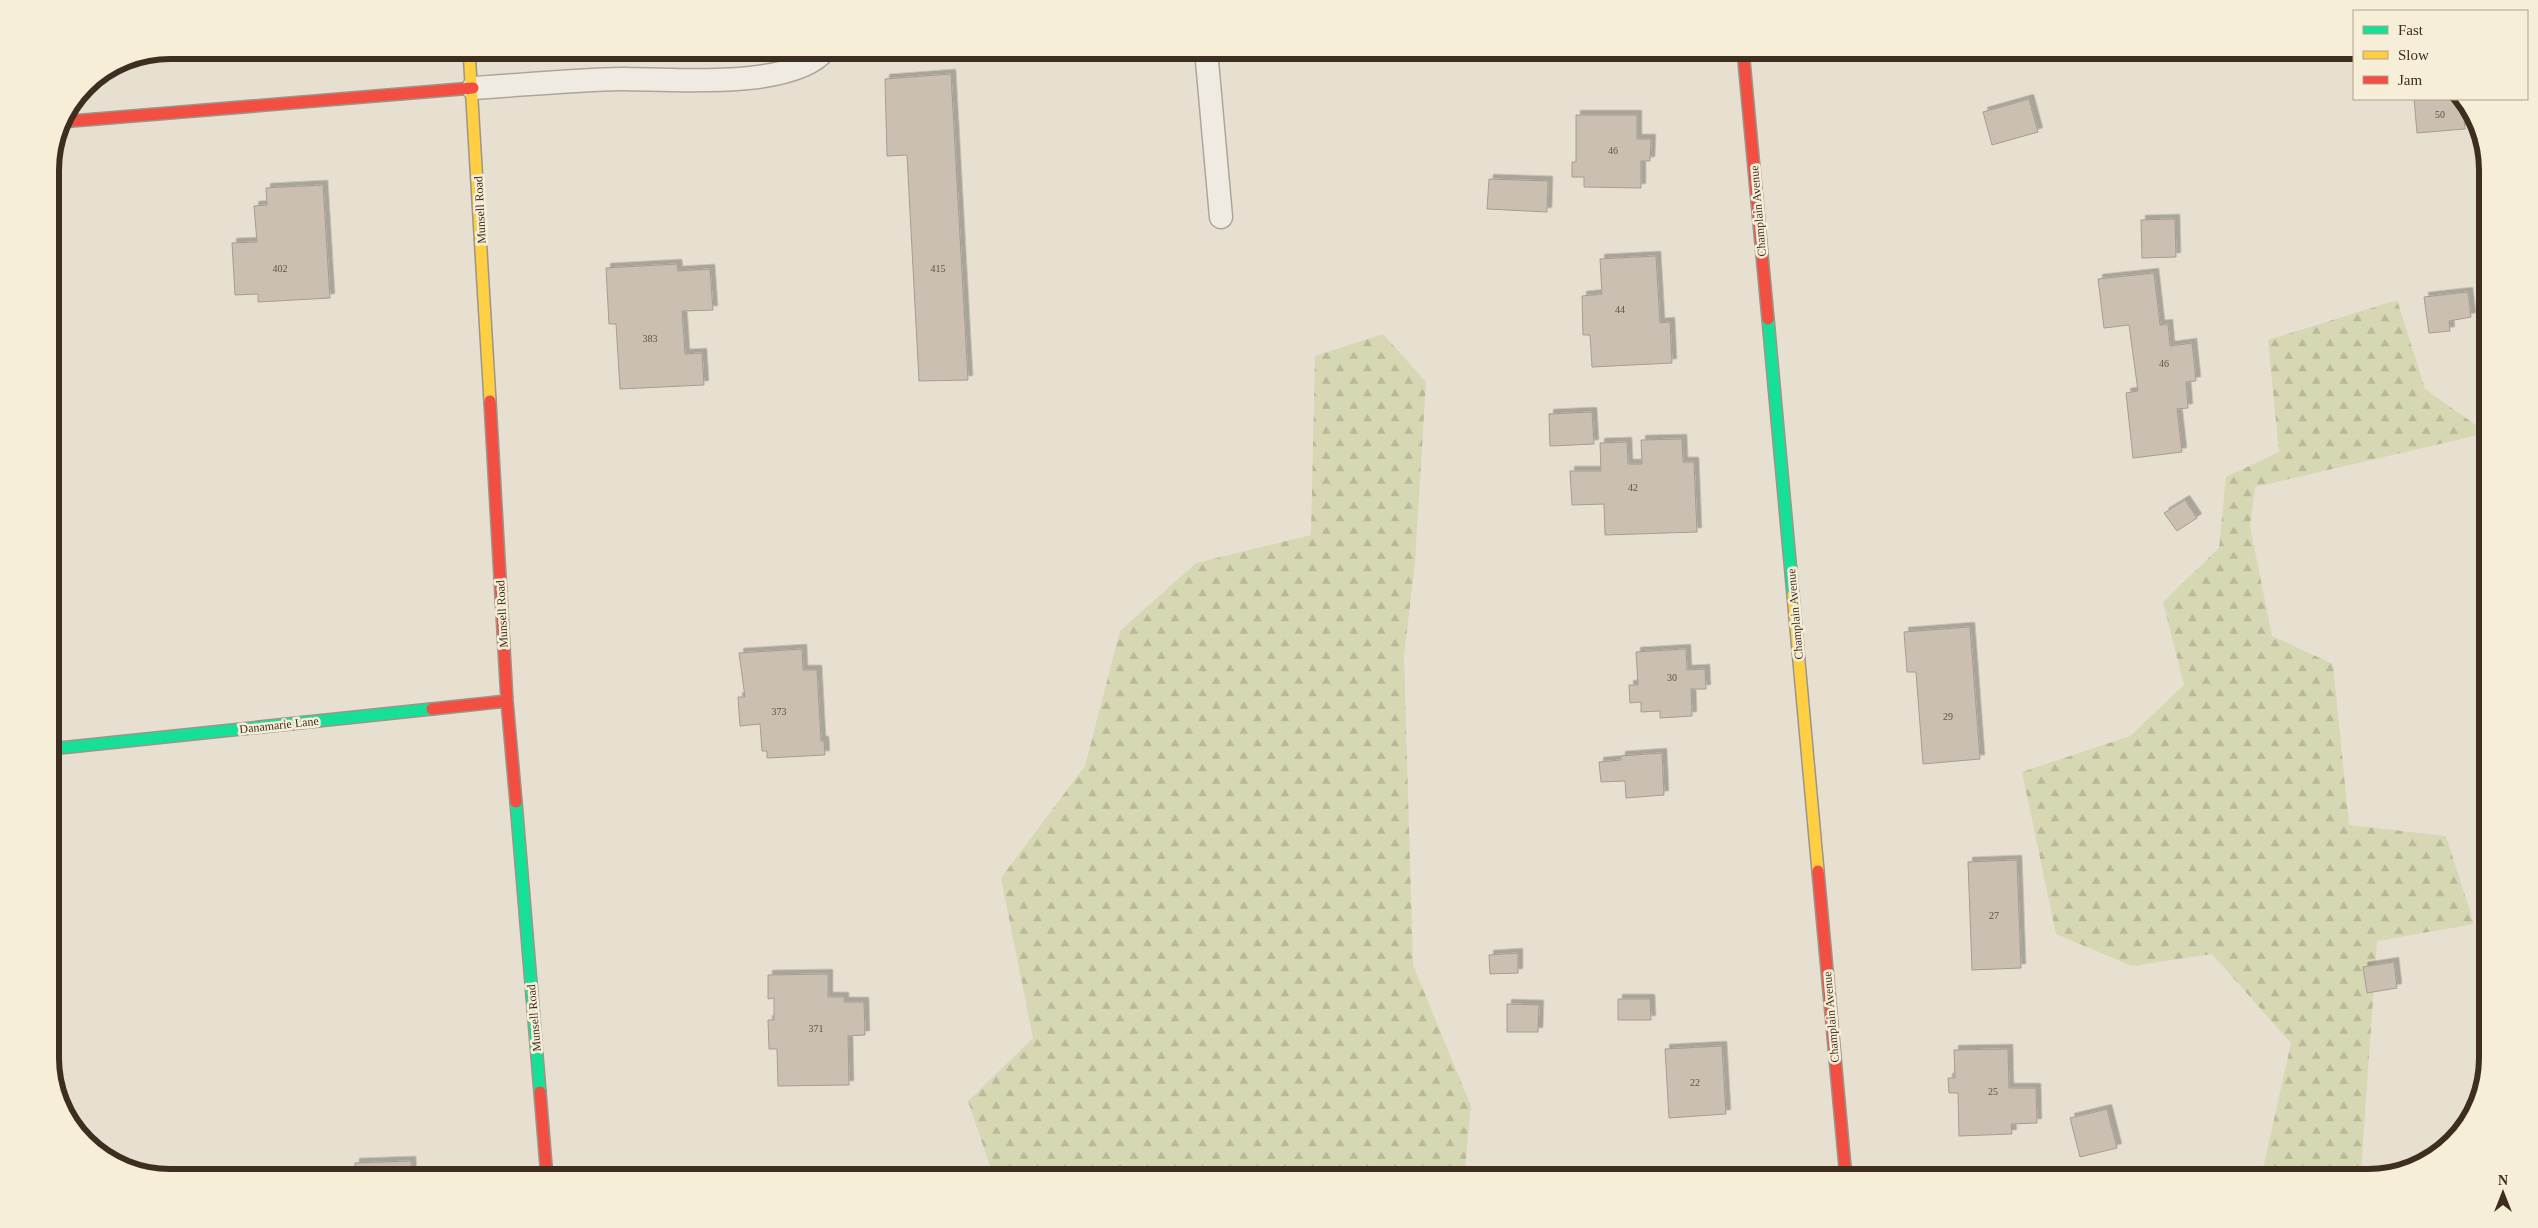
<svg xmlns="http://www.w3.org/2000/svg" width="2538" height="1228" font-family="'Times New Roman',serif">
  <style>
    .forest { fill: url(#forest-firs) }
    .building { fill: #cbbfb2; stroke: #a89c90; filter: url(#shadow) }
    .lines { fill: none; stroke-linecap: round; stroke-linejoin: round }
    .lane-casing { stroke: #ada599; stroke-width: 25 }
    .fast-casing { stroke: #9c958a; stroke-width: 14 }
    .slow-casing { stroke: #9c958a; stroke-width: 14 }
    .jam-casing { stroke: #9c958a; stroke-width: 14 }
    .lane { stroke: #efebe3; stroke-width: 22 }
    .fast { stroke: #16e098; stroke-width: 11 }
    .slow { stroke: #ffcf43; stroke-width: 11 }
    .jam { stroke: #f24e42; stroke-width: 11 }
    .labels { text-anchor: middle; stroke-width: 5; stroke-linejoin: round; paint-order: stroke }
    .number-label { font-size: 10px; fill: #605244 }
    .street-label { font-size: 12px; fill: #3d2e20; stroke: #f7eed8 }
    .rim { fill: none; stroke: #3d2e20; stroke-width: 6 }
  </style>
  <defs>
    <pattern id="forest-firs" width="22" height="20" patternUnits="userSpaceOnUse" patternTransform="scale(1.25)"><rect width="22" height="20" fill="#d6d7b3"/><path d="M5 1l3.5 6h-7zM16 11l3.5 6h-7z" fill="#b9b99a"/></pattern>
    <filter id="shadow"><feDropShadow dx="4.5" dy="-4.5" stdDeviation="0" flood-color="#0004"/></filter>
  </defs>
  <rect width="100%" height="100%" fill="#e7e0d1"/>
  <path class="forest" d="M2397 300 2425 389 2487 433 2255 487 2250 526 2272 636 2333 664 2349 825 2446 836 2474 924 2377 941 2361 1172 2359 1178H2261L2291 1043 2212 954 2132 966 2056 934 2022 772 2130 736 2184 685 2163 602 2219 548 2226 477 2279 452 2268 340Z
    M1383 334 1426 382 1415 562 1404 656 1413 965 1471 1106 1464 1178H994L968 1101 1033 1038 1001 878 1085 766 1120 631 1196 563 1311 535 1315 356Z"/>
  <path class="building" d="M951 74 968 380 919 381 907 155 887 156 885 79Z
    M2029 99 2038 132 1992 145 1983 112Z
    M2414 99H2462L2465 129 2417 133Z
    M1576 115H1637V139H1651L1650 161H1641V188L1584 187V177H1572V162H1576Z
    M1489 179 1548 181 1547 212 1487 209Z
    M323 185 330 298 258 302V294L235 295 232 243 257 242 254 206 267 205 266 188Z
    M2175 219 2176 257 2142 258 2141 220Z
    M1656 256 1660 323 1670 322 1672 363 1592 367 1590 335H1583L1582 296 1602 294 1600 259Z
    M677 264 678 271 710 269 713 310 682 311 685 354 702 353 704 385 620 389 616 324H609L606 268Z
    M2154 273 2160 325 2168 324 2170 346 2192 343 2196 381 2186 382 2188 408 2177 409 2182 452 2133 458 2126 393 2138 391 2129 325 2104 328 2098 279Z
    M2468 292 2471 317 2449 321 2450 331 2429 333 2424 297Z
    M1592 412 1594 444 1550 446 1549 414Z
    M1682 439 1683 462H1694L1697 532 1605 535 1604 504 1572 505 1570 471H1601L1600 443 1627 442 1628 464H1642L1641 440Z
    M2185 500 2197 518 2177 531 2164 513Z
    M1970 627 1980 759 1923 764 1916 672H1907L1904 632Z
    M802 649 803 670H817L821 741H824L825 755 767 758V751H762L760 724 740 726 738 697H745L739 653Z
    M1686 649 1687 670 1705 669 1706 689H1691L1692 716 1660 718V711L1641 712V702L1630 703 1629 685H1638L1636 652Z
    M1662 753 1664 795 1626 798 1625 781 1601 782 1599 762 1621 760V756Z
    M2017 860 2021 968 1972 970 1968 862Z
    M1518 953V973L1490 974 1489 955Z
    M2394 962 2397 988 2367 993 2363 967Z
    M828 974V997H844V1002H864L865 1035 848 1036 849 1085 778 1086 777 1049H769L768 1020H774V998L768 999V975Z
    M1618 999H1650L1651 1020H1618Z
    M1507 1004 1539 1005 1538 1032H1507Z
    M1722 1046 1726 1114 1669 1118 1665 1049Z
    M2008 1049 2009 1088H2036L2037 1123 2011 1124 2012 1134 1959 1136 1958 1093H1949L1948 1078H1955L1954 1050Z
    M2107 1109 2117 1148 2080 1157 2070 1118Z
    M411 1161 412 1178H355V1163Z
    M2214 1174V1178H2183V1175Z"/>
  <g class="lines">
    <g class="lane-casing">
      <path id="lane" d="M1206 50 1221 217
        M473 88C522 85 572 80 622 79 669 79 793 90 825 50"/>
    </g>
    <g class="fast-casing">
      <path id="fast" d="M1768 319 1793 595
        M50 749 432 709
        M516 802 540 1092"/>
    </g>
    <g class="slow-casing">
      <path id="slow" d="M469 50 490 401
        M1793 595 1818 871"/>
    </g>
    <g class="jam-casing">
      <path id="jam" d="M1743 50 1768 319
        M60 122 473 88
        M490 401 507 701 516 802
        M432 709 507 701
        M1818 871 1846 1178
        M540 1092 547 1178"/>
    </g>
    <use href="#lane" class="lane"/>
    <use href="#fast" class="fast"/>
    <use href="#slow" class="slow"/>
    <use href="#jam" class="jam"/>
  </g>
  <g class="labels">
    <g class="number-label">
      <text x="2440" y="118">50</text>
      <text x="1613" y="154">46</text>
      <text x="280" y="272">402</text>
      <text x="938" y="272">415</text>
      <text x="1620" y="313">44</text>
      <text x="650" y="342">383</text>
      <text x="2164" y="367">46</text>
      <text x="1633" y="491">42</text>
      <text x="1672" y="681">30</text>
      <text x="779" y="715">373</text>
      <text x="1948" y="720">29</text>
      <text x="1994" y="919">27</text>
      <text x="816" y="1032">371</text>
      <text x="1695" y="1086">22</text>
      <text x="1993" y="1095">25</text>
    </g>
    <g class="street-label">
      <text transform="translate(480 210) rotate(-93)" y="4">Munsell Road</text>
      <text transform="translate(1758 211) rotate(-95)" y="4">Champlain Avenue</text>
      <text transform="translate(502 614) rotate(-93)" y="4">Munsell Road</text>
      <text transform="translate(1795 614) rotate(-95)" y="4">Champlain Avenue</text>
      <text transform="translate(279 725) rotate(-6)" y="4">Danamarie Lane</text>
      <text transform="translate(1831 1017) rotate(-95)" y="4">Champlain Avenue</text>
      <text transform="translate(534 1018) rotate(-95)" y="4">Munsell Road</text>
    </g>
  </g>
  <path d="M0 0H2538V1228H0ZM170 59H2368A111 111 0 0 1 2479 170V1058A111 111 0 0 1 2368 1169H170A111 111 0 0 1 59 1058V170A111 111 0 0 1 170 59Z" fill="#f7eed8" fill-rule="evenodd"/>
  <path class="rim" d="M170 59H2368A111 111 0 0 1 2479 170V1058A111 111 0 0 1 2368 1169H170A111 111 0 0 1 59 1058V170A111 111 0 0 1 170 59Z"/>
  <rect x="2353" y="10" width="175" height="90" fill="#f7eed8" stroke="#ada18e"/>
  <rect x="2363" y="26" width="25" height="8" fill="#16e098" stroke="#ada18e"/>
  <text x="2398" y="35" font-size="15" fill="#3d2e20">Fast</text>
  <rect x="2363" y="51" width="25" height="8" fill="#ffcf43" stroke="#ada18e"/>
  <text x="2398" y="60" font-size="15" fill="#3d2e20">Slow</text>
  <rect x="2363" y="76" width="25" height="8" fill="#f24e42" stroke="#ada18e"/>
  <text x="2398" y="85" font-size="15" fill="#3d2e20">Jam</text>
  <g transform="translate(2503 1193)" stroke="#f7eed8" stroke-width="4" paint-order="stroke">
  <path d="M0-4L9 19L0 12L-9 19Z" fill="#3d2e20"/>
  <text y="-8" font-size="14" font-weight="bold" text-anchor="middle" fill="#3d2e20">N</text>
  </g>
</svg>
